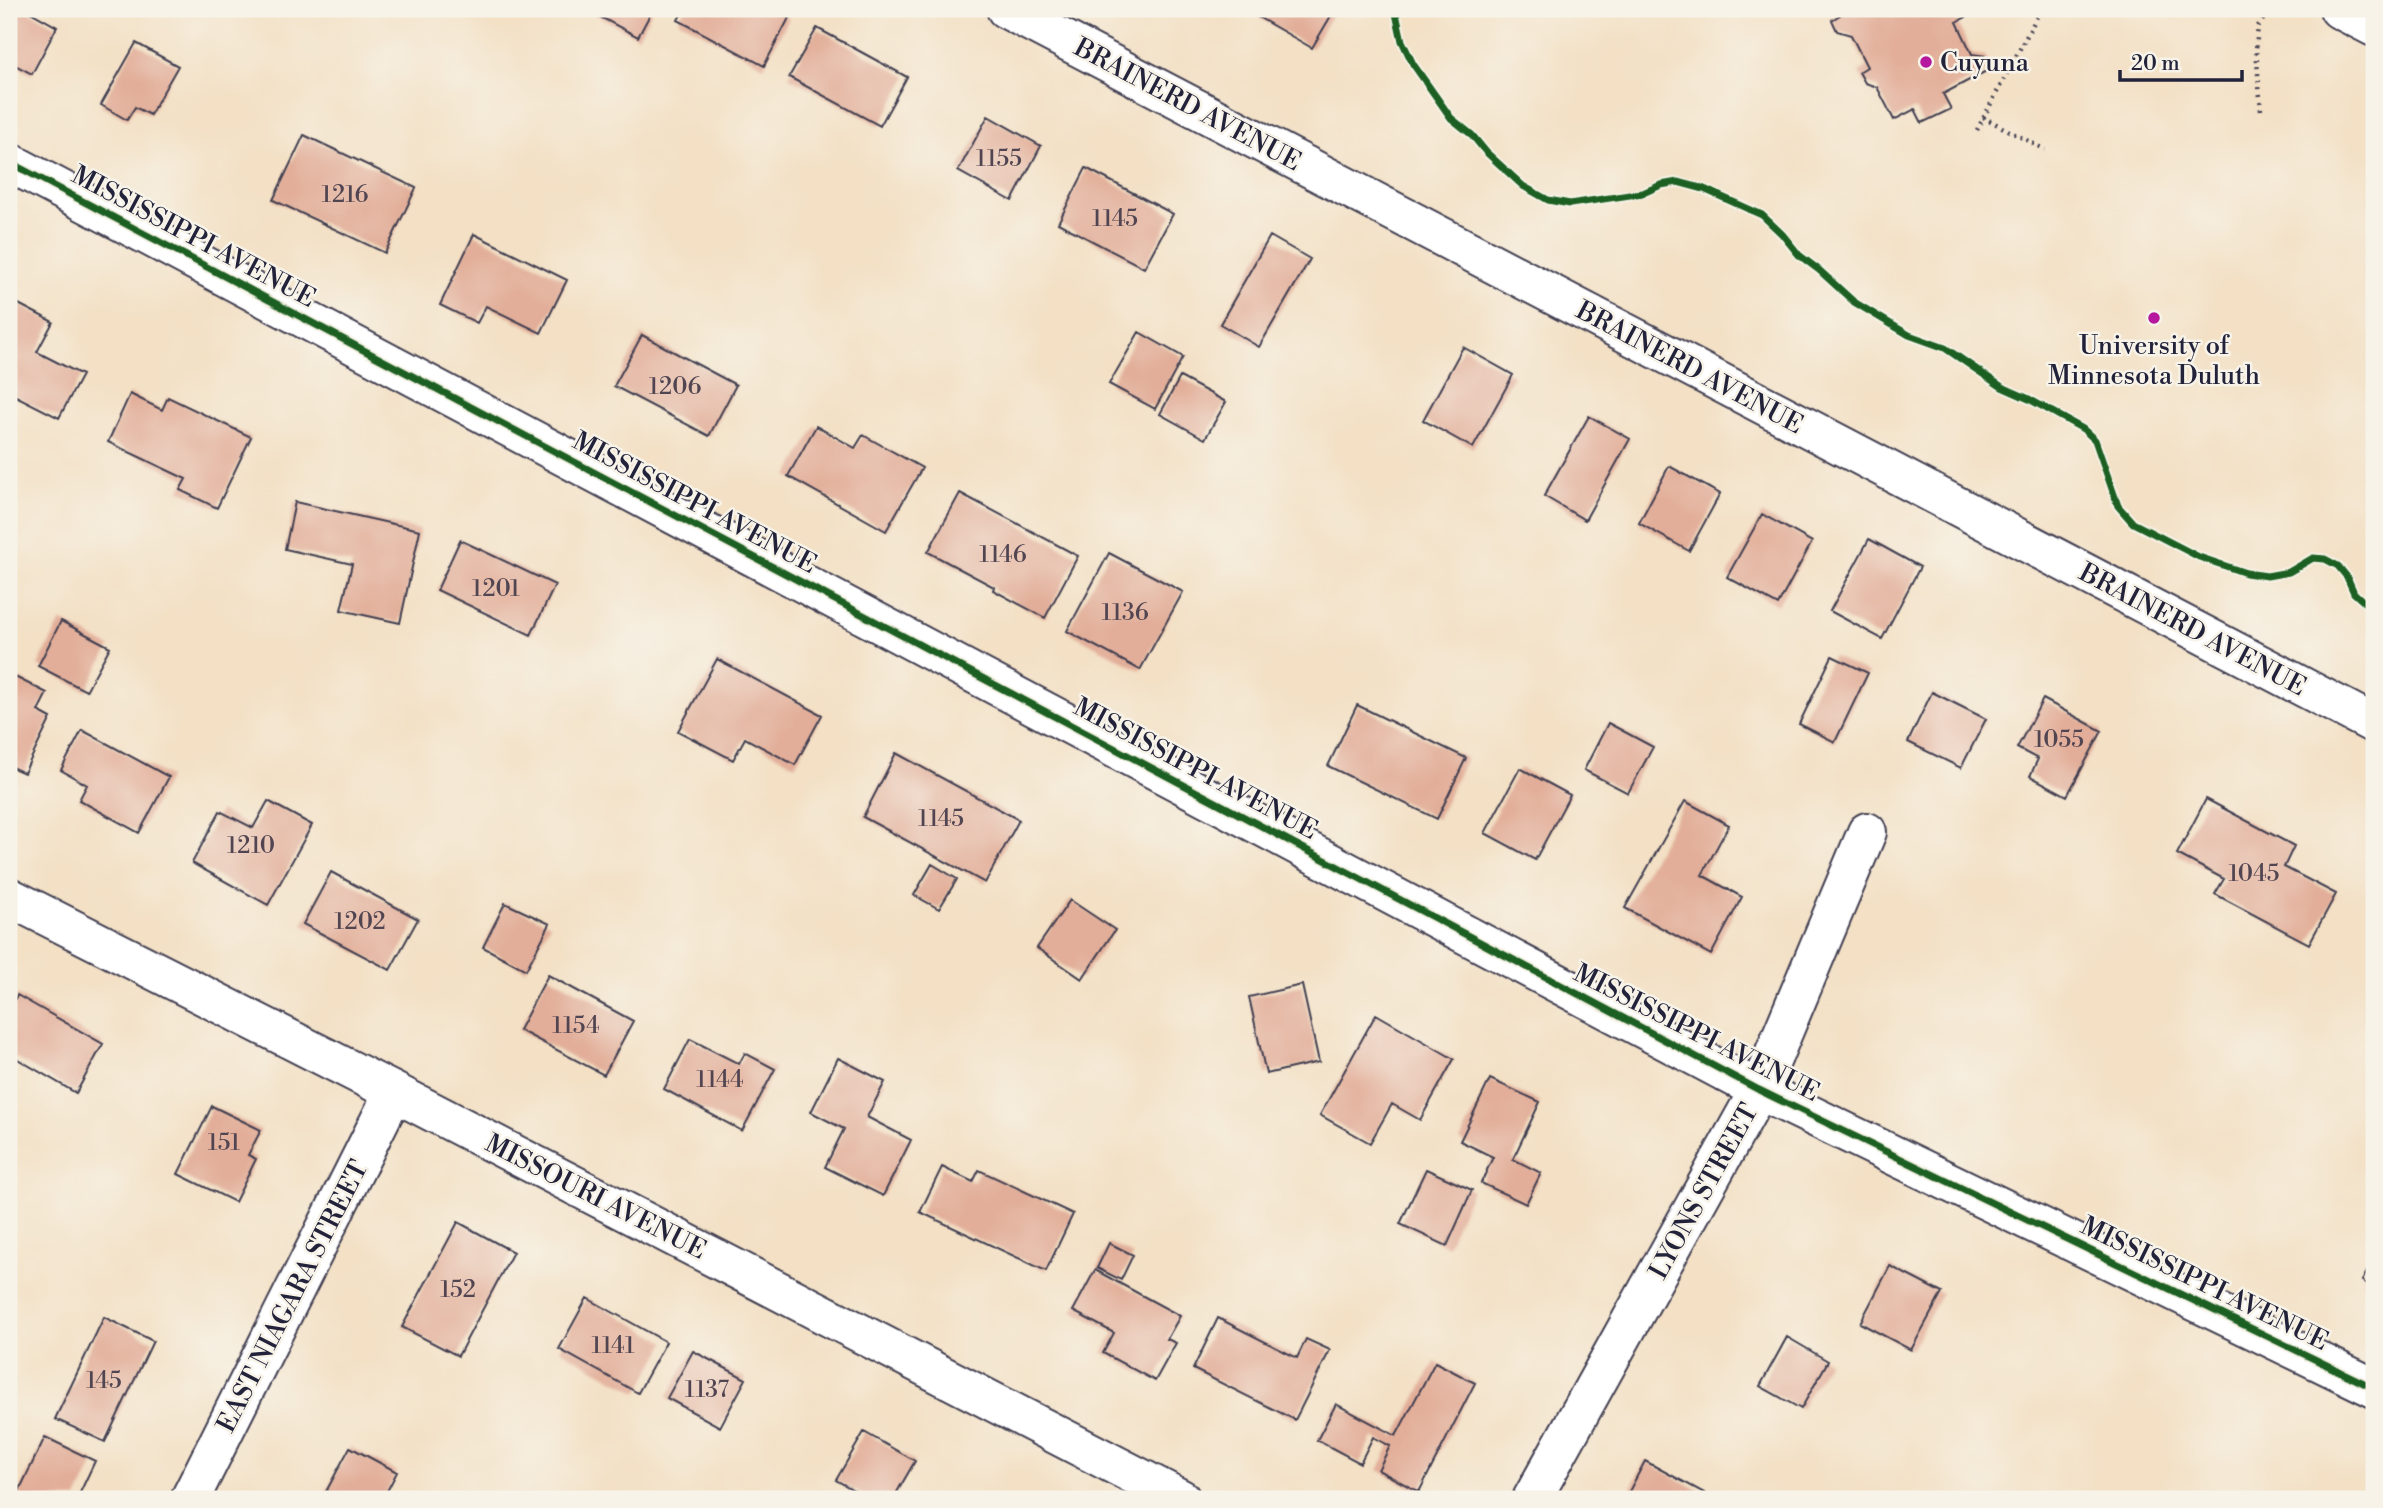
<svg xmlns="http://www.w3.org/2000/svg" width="2383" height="1508" font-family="'Libre Bodoni',serif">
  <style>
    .building { fill: #e2ae99 }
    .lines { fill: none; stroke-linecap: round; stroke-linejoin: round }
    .minor-casing { stroke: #413e50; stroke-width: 42 }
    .path { stroke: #413e50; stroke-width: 4.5; stroke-dasharray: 2 5; stroke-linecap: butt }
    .minor { stroke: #fff; stroke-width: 38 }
    .cycleway-casing { stroke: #f7f3e8; stroke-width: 11 }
    .cycleway { stroke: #1b5e20; stroke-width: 7 }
    .poi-dot { fill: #b5179e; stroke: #f7f3e8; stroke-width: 2.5 }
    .labels { text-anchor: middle; stroke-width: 5; stroke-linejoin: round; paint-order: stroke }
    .number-label { font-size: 23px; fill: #524552 }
    .poi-label { font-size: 26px; fill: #22223b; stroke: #f7f3e8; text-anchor: start }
    .street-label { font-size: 26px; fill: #22223b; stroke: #f7f3e8 }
  </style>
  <rect width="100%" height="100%" fill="#f7f3e8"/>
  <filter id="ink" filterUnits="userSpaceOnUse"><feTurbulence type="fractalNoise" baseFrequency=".0143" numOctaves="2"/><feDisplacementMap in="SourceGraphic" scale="14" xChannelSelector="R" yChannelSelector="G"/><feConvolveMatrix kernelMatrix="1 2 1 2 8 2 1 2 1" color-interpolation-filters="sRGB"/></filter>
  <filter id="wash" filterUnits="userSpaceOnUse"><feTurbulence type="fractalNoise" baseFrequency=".00686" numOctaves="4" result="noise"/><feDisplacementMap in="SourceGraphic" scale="28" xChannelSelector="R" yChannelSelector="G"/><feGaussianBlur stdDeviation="1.57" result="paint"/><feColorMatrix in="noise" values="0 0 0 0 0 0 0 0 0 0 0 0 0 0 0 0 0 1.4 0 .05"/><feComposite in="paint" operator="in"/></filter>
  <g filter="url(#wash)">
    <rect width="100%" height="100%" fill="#f3e0c5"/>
    <g id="blocks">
      <path class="building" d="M9 9H25L57 27 32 74 9 62Z
        M591 9H653L638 37 589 11Z
        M684 9H771L789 18 764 66 678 20Z
        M1244 9H1335L1312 48Z
        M1837 9H1962L1966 17 1957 22 1972 54 1985 56 1992 68 1943 94 1951 109 1922 123 1915 109 1894 120 1877 87 1865 83 1859 72 1867 67 1851 35 1837 31 1832 20 1840 15Z
        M817 28 907 77 880 126 789 77Z
        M136 43 178 66 150 115 135 107 127 120 101 105Z
        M988 116 1041 146 1012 201 958 171Z
        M304 135 416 188 385 253 273 200Z
        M1086 168 1173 214 1144 268 1058 223Z
        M474 234 567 280 541 333 486 306 477 323 440 305Z
        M1270 236 1310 259 1259 347 1220 324Z
        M9 299 53 322 37 352 82 375 59 418 16 396 9 409Z
        M1139 332 1183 357 1155 409 1109 384Z
        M642 335 736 385 709 436 614 386Z
        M1463 347 1513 375 1473 448 1423 420Z
        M1180 377 1226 402 1205 439 1160 414Z
        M130 394 162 410 168 397 251 437 217 508 180 490 186 479 108 442Z
        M1589 416 1630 439 1585 520 1544 496Z
        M816 426 855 448 863 435 922 468 886 531 788 476Z
        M1669 466 1720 494 1689 551 1639 523Z
        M960 493 1078 556 1045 618 993 590 994 587 928 552Z
        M295 502 420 530 400 623 341 610 352 564 285 549Z
        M1762 514 1812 542 1778 605 1727 577Z
        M1869 539 1920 567 1882 639 1830 611Z
        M460 540 555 585 531 635 437 590Z
        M1109 553 1183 592 1140 670 1067 631Z
        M61 621 110 647 86 691 38 666Z
        M1832 656 1868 673 1835 742 1799 724Z
        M717 659 822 715 795 765 745 738 733 760 678 731Z
        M9 674 47 693 38 711 51 718 24 773 9 766Z
        M1932 692 1986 719 1961 768 1908 742Z
        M2043 699 2102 731 2067 796 2030 776 2038 759 2017 748Z
        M1357 705 1466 758 1437 819 1328 766Z
        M1608 723 1653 747 1628 793 1584 770Z
        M82 730 169 777 139 833 79 800 87 785 61 770Z
        M896 753 1019 820 985 883 863 817Z
        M1520 768 1570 795 1535 860 1485 833Z
        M2206 799 2294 846 2284 867 2336 894 2309 944 2215 894 2224 879 2177 854Z
        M268 801 312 825 268 905 192 863 220 811 253 828Z
        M1685 801 1729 825 1702 875 1742 897 1711 955 1625 908Z
        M932 864 957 879 939 909 914 895Z
        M331 872 418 919 390 970 303 924Z
        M1070 900 1115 930 1082 979 1037 948Z
        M505 903 550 924 526 970 483 947Z
        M548 975 633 1021 604 1075 519 1030Z
        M1302 985 1319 1062 1266 1074 1249 997Z
        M17 995 103 1044 76 1093 9 1054V1009Z
        M1376 1014 1454 1059 1420 1120 1392 1104 1370 1143 1320 1115Z
        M690 1039 739 1064 745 1053 775 1069 742 1131 664 1089Z
        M838 1058 885 1082 867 1117 911 1140 883 1196 825 1167 844 1129 811 1112Z
        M1490 1079 1540 1102 1513 1159 1541 1173 1526 1204 1481 1183 1493 1157 1460 1141Z
        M212 1106 261 1130 248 1155 256 1159 235 1202 178 1174Z
        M942 1167 973 1182 979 1170 1073 1214 1046 1271 920 1212Z
        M1426 1169 1472 1190 1447 1246 1400 1224Z
        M458 1222 513 1252 458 1356 402 1327Z
        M1109 1243 1133 1255 1121 1280 1097 1268Z
        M2374 1259V1288L2362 1281Z
        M1890 1266 1942 1293 1911 1350 1860 1323Z
        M1095 1270 1180 1316 1167 1339 1176 1343 1155 1381 1103 1353 1114 1333 1073 1311Z
        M587 1298 666 1342 638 1393 559 1349Z
        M104 1317 153 1341 105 1442 55 1419Z
        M1218 1318 1297 1358 1306 1339 1330 1350 1295 1420 1193 1369Z
        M1787 1337 1828 1361 1801 1409 1760 1386Z
        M693 1351 746 1379 720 1427 667 1398Z
        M1435 1362 1475 1383 1419 1492 1378 1470 1390 1446 1373 1437 1360 1463 1317 1440 1336 1404 1396 1436Z
        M864 1432 915 1461 893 1499H870L836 1480Z
        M45 1437 95 1461 77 1499H15Z
        M350 1447 397 1472 383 1499H322Z
        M1645 1461 1710 1496 1708 1499H1625Z"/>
    </g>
  </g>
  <g filter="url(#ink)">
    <use href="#blocks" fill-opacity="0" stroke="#413e50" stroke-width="2"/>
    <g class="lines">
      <g class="minor-casing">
        <path id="minor" d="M1006 9 2374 724
          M2339 9 2374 27
          M9 162 1759 1090 2374 1388
          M9 897 394 1092 1181 1499
          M190 1499 394 1092
          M1532 1499 1759 1090 1867 832"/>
      </g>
      <path class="path" d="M2261 110 2256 49 2258 26 2271 9
        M1983 117 2045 150
        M1977 130 2041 9"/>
      <use href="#minor" class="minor"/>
      <g class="cycleway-casing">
        <path id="cycleway" d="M1395 9 1402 41 1413 64 1437 98 1451 118 1472 135 1486 152 1523 186 1548 200 1570 204 1643 193 1661 185 1678 182 1704 189 1762 215 1782 234 1799 255 1819 270 1854 302 1909 335 1945 348 2002 387 2029 399 2083 429 2095 440 2118 506 2133 523 2199 557 2246 573 2267 576 2289 572 2313 558 2325 559 2338 566 2347 577 2354 593 2374 611
          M9 162 1759 1090 2374 1388"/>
      </g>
      <use href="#cycleway" class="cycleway"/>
    </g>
  </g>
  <g class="poi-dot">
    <circle cx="1926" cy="62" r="7"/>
    <circle cx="2154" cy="318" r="7"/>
  </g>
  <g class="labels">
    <g class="number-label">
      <text x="999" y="166">1155</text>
      <text x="345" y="202">1216</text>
      <text x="1115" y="226">1145</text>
      <text x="675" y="394">1206</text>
      <text x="1003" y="562">1146</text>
      <text x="496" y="596">1201</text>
      <text x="1125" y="620">1136</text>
      <text x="2059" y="747">1055</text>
      <text x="941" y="826">1145</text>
      <text x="251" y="853">1210</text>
      <text x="2254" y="881">1045</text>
      <text x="360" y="929">1202</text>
      <text x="576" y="1033">1154</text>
      <text x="720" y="1087">1144</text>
      <text x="224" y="1150">151</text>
      <text x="458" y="1297">152</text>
      <text x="613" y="1353">1141</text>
      <text x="104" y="1388">145</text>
      <text x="707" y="1397">1137</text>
    </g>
    <g class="poi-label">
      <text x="1940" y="71">Cuyuna</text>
      <text x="2154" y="354" text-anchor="middle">University of<tspan x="2154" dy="30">Minnesota Duluth</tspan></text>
    </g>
    <g class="street-label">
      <text transform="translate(1188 104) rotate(28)" y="9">BRAINERD AVENUE</text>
      <text transform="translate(194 236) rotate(28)" y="9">MISSISSIPPI AVENUE</text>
      <text transform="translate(1690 367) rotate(28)" y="9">BRAINERD AVENUE</text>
      <text transform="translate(695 502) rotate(28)" y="9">MISSISSIPPI AVENUE</text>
      <text transform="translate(2193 629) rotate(28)" y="9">BRAINERD AVENUE</text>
      <text transform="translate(1196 768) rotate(28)" y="9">MISSISSIPPI AVENUE</text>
      <text transform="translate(1697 1032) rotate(27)" y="9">MISSISSIPPI AVENUE</text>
      <text transform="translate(1703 1191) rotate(-61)" y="9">LYONS STREET</text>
      <text transform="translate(596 1196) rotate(27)" y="9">MISSOURI AVENUE</text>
      <text transform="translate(2205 1283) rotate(26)" y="9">MISSISSIPPI AVENUE</text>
      <text transform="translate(292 1296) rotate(-63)" y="9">EAST NIAGARA STREET</text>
    </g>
  </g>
  <rect width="2383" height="1508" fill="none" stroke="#f7f3e8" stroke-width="35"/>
  <path d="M2120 70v10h122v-10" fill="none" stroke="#22223b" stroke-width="3.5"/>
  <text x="2131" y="70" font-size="21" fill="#22223b" stroke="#f7f3e8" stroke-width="5" paint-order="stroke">20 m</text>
</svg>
